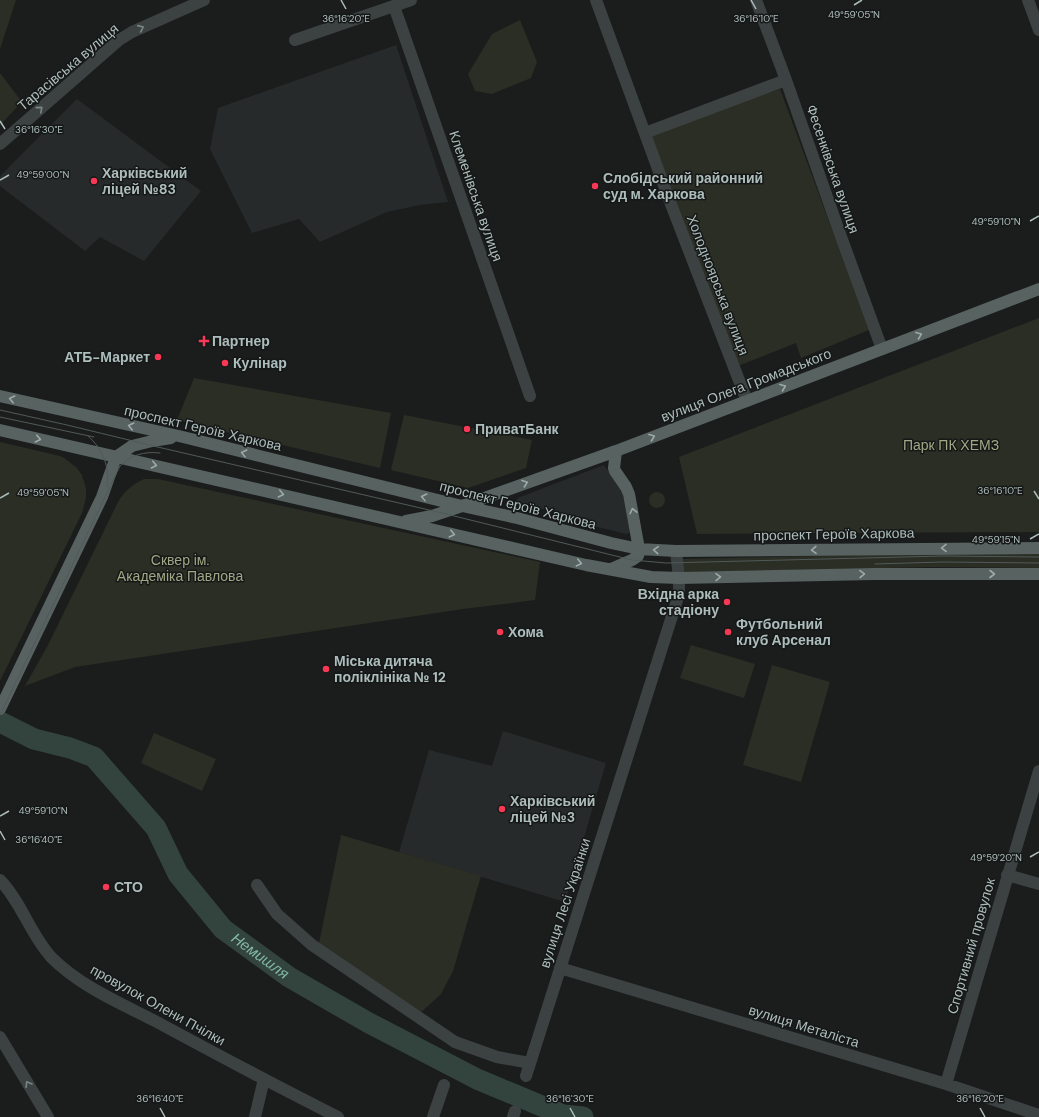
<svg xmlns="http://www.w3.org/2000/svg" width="1039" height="1117" font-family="'DM Sans',sans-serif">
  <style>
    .built { fill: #272a2a }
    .green { fill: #2b2e24 }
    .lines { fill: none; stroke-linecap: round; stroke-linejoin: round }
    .river { stroke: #32443d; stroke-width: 21 }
    .minor { stroke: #3c4242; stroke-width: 12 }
    .major { stroke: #576261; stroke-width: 12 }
    .tram { stroke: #505a59; stroke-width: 1 }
    .oneway { stroke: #7a8685 }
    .oneway2 { stroke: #9caba9 }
    .ticks { fill: none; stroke: #adbdbb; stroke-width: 1.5 }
    .poi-dot { fill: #f83855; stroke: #161818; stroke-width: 1.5 }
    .labels { text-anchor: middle; stroke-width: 3; stroke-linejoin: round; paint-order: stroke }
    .street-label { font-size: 14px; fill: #adbdbb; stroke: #161818 }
    .poi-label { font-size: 14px; font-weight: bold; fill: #adbdbb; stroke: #161818; text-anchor: start }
    .park-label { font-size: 14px; fill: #9fa884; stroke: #161818 }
    .water-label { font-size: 15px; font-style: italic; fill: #84b8a6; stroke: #161818 }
    .ticks-label { font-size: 10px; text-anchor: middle; fill: #adbdbb; stroke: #161818; stroke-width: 3; stroke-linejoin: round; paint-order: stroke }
  </style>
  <rect width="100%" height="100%" fill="#1b1d1d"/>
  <path class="built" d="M396 45 448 202 420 205 387 212 320 242 299 219 252 233 210 149 218 108Z
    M77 99 201 191 144 261 100 237 85 251 0 186V176Z
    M604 465 620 487 623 495 630 532 629 533 626 534 594 526 554 512 520 503 516 500 520 497Z
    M503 731 606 763 565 902 399 852 429 750 492 766Z"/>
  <path class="green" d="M0 0H16L0 49Z
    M520 20 537 62 531 78 492 94 475 91 468 74 492 34Z
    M0 73 22 102 0 125Z
    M780 89 869 330 801 358 796 343 738 366 651 134Z
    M1039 318V532L697 534 679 457Z
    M194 378 391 413 380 468 177 420Z
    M404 415 532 440 526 468 468 488 391 470Z
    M0 442 60 456 64 458 76 467 82 475 86 488V498L82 513 0 681Z
    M144 479H158L540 562 535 600 463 609 75 667 25 686 48 645 119 500C126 490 133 484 144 479Z
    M649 500a8 8 0 1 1 16 0a8 8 0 1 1-16 0Z
    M1039 553V568L933 567 683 572V559L859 555Z
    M691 645 755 664 744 698 680 678Z
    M772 665 830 682 801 782 743 765Z
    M154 733 216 759 202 791 141 763Z
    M341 835 481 876 453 971 441 994 417 1016 318 948Z"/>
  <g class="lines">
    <path class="river" id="s1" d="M0 722 34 739 70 748 94 757 156 828 178 874 223 929 289 977 369 1023 477 1079 563 1115 583 1117"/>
    <path class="minor" d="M596 0 669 199 747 401
      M756 0 786 80 840 234 882 349
      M1028 0 1039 30
      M394 6 530 396
      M295 40 411 0
      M645 133 786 80
      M0 144 119 40 132 32 204 0
      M1007 875 1039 884
      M0 880C22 903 31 936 52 958 80 986 120 1003 155 1021 216 1054 276 1086 338 1117
      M257 885 277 914 312 945 455 1042 497 1057 530 1063
      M560 968 946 1084 1039 1115
      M0 1037 48 1117
      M526 1076 679 594V578L676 551
      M946 1084 1039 771
      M255 1117 264 1079
      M433 1117 444 1085
      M513 1117 515 1111"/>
    <path class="major" d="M0 396 183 437 462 506 517 518 611 543 639 549 676 551 1039 548
      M0 430 586 565 651 577 679 578 874 574H1039
      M116 457 132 446 152 441 171 438
      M406 521 432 516 462 506 616 451 1039 289
      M611 569 632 560 638 556 639 549 629 494 626 487 615 471 614 468 616 451
      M0 709 102 497 116 457"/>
    <path class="tram" d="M0 410 67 425 162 448 442 513 632 560 666 563 943 556 1039 557
      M0 417 94 437
      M88 436C103 449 110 467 107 487
      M875 564 943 562 1039 563
      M0 715 120 466C130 455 145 451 160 453"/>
  </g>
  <defs><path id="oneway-chevron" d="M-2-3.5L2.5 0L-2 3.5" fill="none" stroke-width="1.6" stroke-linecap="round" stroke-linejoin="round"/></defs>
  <g class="oneway">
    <use href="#oneway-chevron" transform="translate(141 28) rotate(-24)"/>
    <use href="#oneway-chevron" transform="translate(40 109) rotate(-41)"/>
    <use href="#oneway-chevron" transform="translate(28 1084) rotate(-121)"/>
  </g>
  <g class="oneway2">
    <use href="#oneway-chevron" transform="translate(919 335) rotate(-21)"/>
    <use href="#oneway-chevron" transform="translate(783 387) rotate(-21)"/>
    <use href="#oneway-chevron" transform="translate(12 399) rotate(-167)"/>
    <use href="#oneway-chevron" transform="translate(131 426) rotate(-167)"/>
    <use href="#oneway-chevron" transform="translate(652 437) rotate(-21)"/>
    <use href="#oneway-chevron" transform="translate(38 439) rotate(13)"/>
    <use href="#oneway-chevron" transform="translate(244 453) rotate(-166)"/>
    <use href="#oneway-chevron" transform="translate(154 465) rotate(13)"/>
    <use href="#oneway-chevron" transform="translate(525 483) rotate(-20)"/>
    <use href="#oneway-chevron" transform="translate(281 494) rotate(13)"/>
    <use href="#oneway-chevron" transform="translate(424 497) rotate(-166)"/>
    <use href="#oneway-chevron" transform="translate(633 511) rotate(-103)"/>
    <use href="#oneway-chevron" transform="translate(452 534) rotate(13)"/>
    <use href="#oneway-chevron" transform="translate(944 548) rotate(179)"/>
    <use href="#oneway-chevron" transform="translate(656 550) rotate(-176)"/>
    <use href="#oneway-chevron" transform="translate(814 550) rotate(179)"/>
    <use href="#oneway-chevron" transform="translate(579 563) rotate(13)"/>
    <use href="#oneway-chevron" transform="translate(862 574) rotate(-1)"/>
    <use href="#oneway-chevron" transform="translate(992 574)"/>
    <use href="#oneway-chevron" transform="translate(718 577) rotate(-1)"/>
  </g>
  <path class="ticks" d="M341 0 346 9M751 0 756 9M854 5 862 0M0 121 5 129M0 180 9 175M1030 221 1039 216M1034 491 1039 499M0 498 9 493M1030 539 1039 534M0 816 9 811M0 831 5 840M1030 857 1039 852M160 1108 165 1117M570 1108 575 1117M980 1108 985 1117"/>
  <g class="poi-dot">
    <circle cx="94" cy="181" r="4"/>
    <circle cx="595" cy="186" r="4"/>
    <path d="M202 335h4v4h4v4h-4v4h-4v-4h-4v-4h4z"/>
    <circle cx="158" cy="357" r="4"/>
    <circle cx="225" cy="363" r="4"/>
    <circle cx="467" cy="429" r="4"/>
    <circle cx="727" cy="602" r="4"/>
    <circle cx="500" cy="632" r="4"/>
    <circle cx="728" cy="632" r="4"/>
    <circle cx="326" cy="669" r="4"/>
    <circle cx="502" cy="809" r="4"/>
    <circle cx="106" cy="887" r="4"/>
  </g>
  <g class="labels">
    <g class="street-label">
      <text transform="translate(68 67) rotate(-40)" y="5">Тарасівська вулиця</text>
      <text transform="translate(833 169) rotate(71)" y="5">Фесенківська вулиця</text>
      <text transform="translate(476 196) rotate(71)" y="5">Клеменівська вулиця</text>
      <text transform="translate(718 285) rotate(69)" y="5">Холодноярська вулиця</text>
      <text transform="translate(746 385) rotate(-21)" y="5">вулиця Олега Громадського</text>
      <text transform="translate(203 428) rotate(13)" y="5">проспект Героїв Харкова</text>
      <text transform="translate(518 505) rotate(14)" y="5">проспект Героїв Харкова</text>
      <text transform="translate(834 534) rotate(-1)" y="5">проспект Героїв Харкова</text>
      <text transform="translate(565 903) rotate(-72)" y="5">вулиця Лесі Українки</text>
      <text transform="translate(971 946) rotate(-74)" y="5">Спортивний провулок</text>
      <text transform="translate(158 1005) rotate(29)" y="5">провулок Олени Пчілки</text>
      <text transform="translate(804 1026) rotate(17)" y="5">вулиця Металіста</text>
    </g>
    <g class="poi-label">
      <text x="102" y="178">Харківський<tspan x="102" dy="16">ліцей №83</tspan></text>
      <text x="603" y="183">Слобідський районний<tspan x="603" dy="16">суд м. Харкова</tspan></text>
      <text x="212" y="346">Партнер</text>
      <text x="150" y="362" text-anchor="end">АТБ-Маркет</text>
      <text x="233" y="368">Кулінар</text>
      <text x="475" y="434">ПриватБанк</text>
      <text x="719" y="599" text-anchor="end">Вхідна арка<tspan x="719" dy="16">стадіону</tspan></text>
      <text x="736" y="629">Футбольний<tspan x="736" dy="16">клуб Арсенал</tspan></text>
      <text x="508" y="637">Хома</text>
      <text x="334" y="666">Міська дитяча<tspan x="334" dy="16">поліклініка № 12</tspan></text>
      <text x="510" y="806">Харківський<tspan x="510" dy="16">ліцей №3</tspan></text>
      <text x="114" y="892">СТО</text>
    </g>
    <g class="park-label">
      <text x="951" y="450">Парк ПК ХЕМЗ</text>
      <text x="180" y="565">Сквер ім.<tspan x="180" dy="16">Академіка Павлова</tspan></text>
    </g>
    <g class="water-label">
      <text dy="5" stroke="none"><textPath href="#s1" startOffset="363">Немишля</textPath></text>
    </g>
  </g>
  <g class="ticks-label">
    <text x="854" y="18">49°59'05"N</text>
    <text x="346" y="22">36°16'20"E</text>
    <text x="756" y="22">36°16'10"E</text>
    <text x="39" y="133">36°16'30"E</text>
    <text x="43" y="178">49°59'00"N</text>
    <text x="996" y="225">49°59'10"N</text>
    <text x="1000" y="494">36°16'10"E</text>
    <text x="43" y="496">49°59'05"N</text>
    <text x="996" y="543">49°59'15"N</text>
    <text x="43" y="814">49°59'10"N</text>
    <text x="39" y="843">36°16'40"E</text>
    <text x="996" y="861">49°59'20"N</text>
    <text x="160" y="1102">36°16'40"E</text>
    <text x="570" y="1102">36°16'30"E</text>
    <text x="980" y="1102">36°16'20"E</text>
  </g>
</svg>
